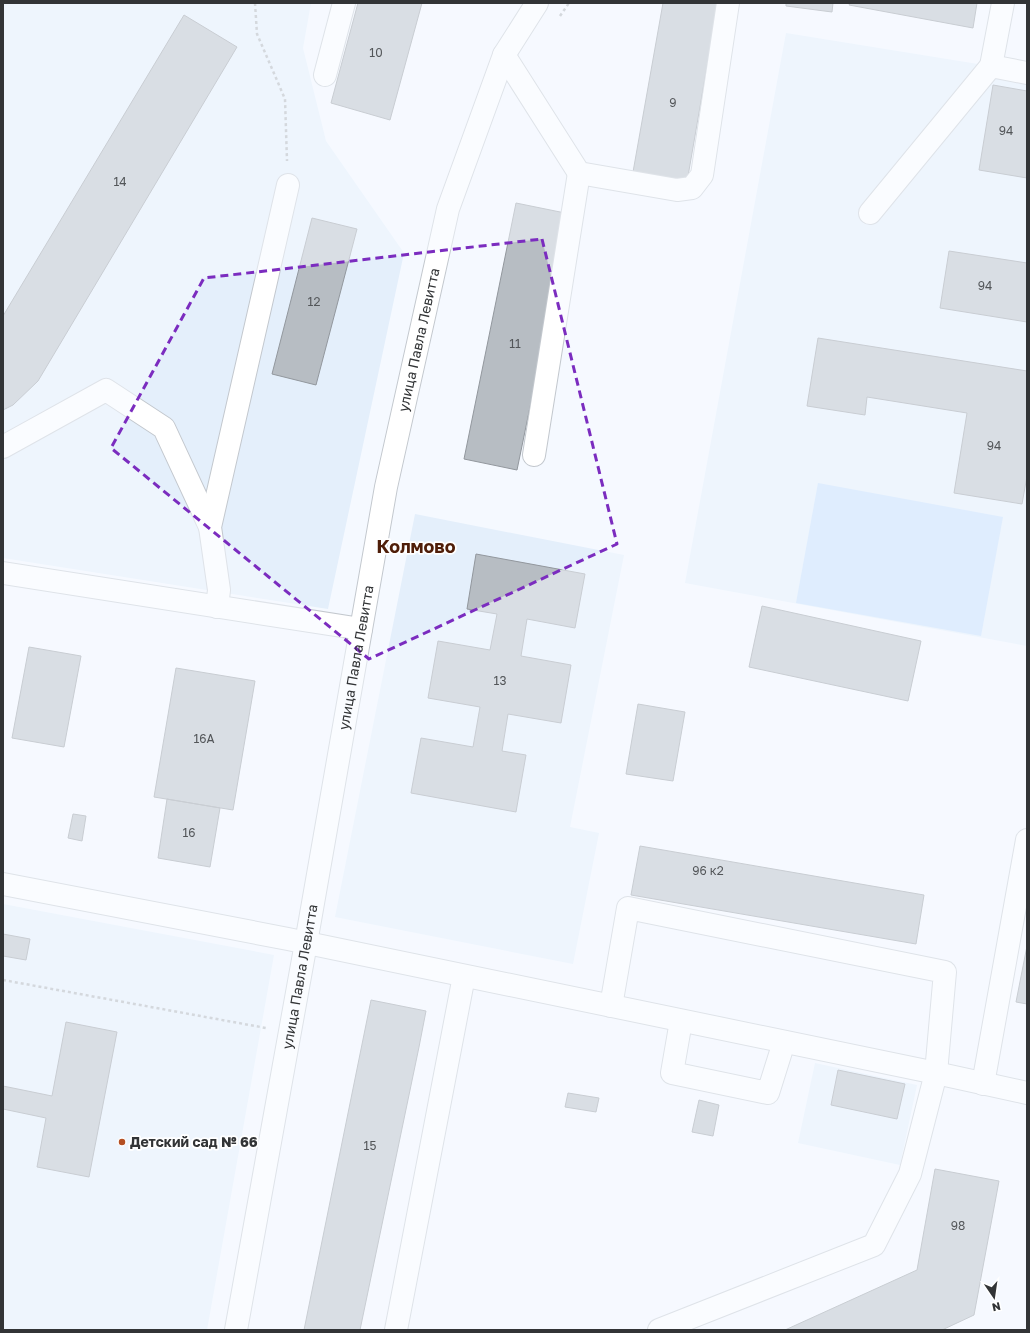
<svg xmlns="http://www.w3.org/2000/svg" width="1030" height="1333" font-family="'Golos Text',sans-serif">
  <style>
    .built { fill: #e4effb }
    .green { fill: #c3defc }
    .building { fill: #b7bdc3; stroke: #92979d }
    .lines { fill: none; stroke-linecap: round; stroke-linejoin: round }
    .minor-casing { stroke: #c3c8ce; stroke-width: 24 }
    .path { stroke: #acb0b4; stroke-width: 2.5; stroke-dasharray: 3 3; stroke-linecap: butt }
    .minor { stroke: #fff; stroke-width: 22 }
    .marked { fill: none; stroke: #7b2cbf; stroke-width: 3; stroke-dasharray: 8 5; stroke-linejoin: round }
    .poi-dot { fill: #b44f22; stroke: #fff; stroke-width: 1.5 }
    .labels { text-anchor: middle; stroke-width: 3.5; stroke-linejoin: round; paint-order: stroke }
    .number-label { font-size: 12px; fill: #535659 }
    .street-label { font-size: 14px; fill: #323436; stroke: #fff }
    .poi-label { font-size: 14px; font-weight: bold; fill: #323436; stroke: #fff; text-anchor: start }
    .district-label { font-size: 18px; font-weight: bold; fill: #4f1e09; stroke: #fff }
  </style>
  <rect width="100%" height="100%" fill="#f5f9ff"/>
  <path class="built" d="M3 3H311L303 48 326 141 404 253 328 609 3 558Z
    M786 33 1027 72V646L685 583Z
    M415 514 624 555 570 827 599 833 573 964 335 917Z
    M3 904 274 955 207 1330H3Z
    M815 1063 917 1085 900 1165 798 1143Z"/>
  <path class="green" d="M818 483 1003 517 981 636 796 603Z"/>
  <path class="building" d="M358 3H422L390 120 331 103Z
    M663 3H718L687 182 633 172Z
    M786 3H833L832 12 786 6Z
    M850 3H977L973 28 849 5Z
    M184 15 237 47 38 381 13 405 3 410V316Z
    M993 85 1027 91V178L979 170Z
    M516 203 570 214 517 470 464 459Z
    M312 218 357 229 316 385 272 374Z
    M949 251 1027 263V322L940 308Z
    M818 338 1027 371V476L1022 504 954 493 967 413 867 397 865 415 807 406Z
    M476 554 585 574 575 628 527 619 521 656 571 665 561 723 508 714 502 751 526 755 516 812 411 793 421 738 473 747 480 707 428 698 438 641 490 650 497 614 467 609Z
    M762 606 921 641 908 701 749 667Z
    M29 647 81 656 64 747 12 738Z
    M176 668 255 681 233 810 154 797Z
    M638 704 685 712 673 781 626 774Z
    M167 799 220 808 210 867 158 858Z
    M73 814 86 816 82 841 68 838Z
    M640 846 924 895 916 944 631 895Z
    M3 934 30 939 26 960 3 956Z
    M1027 946V1004L1016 1002Z
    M371 1000 426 1011 419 1047 360 1330H304Z
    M66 1022 117 1032 89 1177 37 1167 46 1118 3 1109V1086L52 1096Z
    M838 1070 905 1084 897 1119 831 1105Z
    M568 1093 599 1098 596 1112 565 1107Z
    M699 1100 719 1105 713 1136 692 1132Z
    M935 1169 999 1181 974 1315 942 1330H785L917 1270Z"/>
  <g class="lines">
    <g class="minor-casing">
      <g id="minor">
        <path d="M504 55 579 173 677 190 692 188 702 175 728 3"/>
        <path d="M991 66 1003 3"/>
        <path d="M325 75 344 3"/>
        <path d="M870 213 991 66 1027 73"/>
        <path d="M3 447 106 390 164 428 210 527"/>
        <path d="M534 455 579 173"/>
        <path d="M3 573 361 629"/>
        <path d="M217 607 219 590 210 527 288 185"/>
        <path d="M3 884 288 939 936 1073 1027 1093"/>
        <path d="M611 1006 628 908 945 972 936 1073 910 1174 874 1245 659 1330"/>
        <path d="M681 1021 672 1073 768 1093 784 1042"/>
        <path d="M983 1084 1027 840"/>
        <path id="s1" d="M236 1330 306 943 386 487 448 209 504 55 537 3"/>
        <path d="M396 1330 464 976"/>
      </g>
    </g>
    <path class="path" d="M255 3 257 34 285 99 287 161
      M560 16 569 3
      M3 980 266 1028"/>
    <use href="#minor" class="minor"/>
  </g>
  <path d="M0 0H1030V1333H0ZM542 239 617 544 369 659 111 448 204 278Z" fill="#f5f9ff" fill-opacity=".55" fill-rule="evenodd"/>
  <path class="marked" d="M542 239 617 544 369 659 111 448 204 278Z"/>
  <circle class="poi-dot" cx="122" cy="1142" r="4"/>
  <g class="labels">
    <g class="number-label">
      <text x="376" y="57">10</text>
      <text x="673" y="107">9</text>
      <text x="1006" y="135">94</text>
      <text x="120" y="186">14</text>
      <text x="985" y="290">94</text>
      <text x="314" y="306">12</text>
      <text x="515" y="348">11</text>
      <text x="994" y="450">94</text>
      <text x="500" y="685">13</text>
      <text x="204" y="743">16А</text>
      <text x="189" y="837">16</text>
      <text x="708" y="875">96 к2</text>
      <text x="370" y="1150">15</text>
      <text x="958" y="1230">98</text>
    </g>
    <g class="street-label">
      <text dy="5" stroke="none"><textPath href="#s1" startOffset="1007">улица Павла Левитта</textPath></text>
      <text dy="5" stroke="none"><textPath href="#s1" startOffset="683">улица Павла Левитта</textPath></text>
      <text dy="5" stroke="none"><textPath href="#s1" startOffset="359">улица Павла Левитта</textPath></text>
    </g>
    <g class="poi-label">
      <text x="130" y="1147">Детский сад № 66</text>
    </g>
    <g class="district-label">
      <text x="416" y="553">Колмово</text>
    </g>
  </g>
  <rect width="1030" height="1333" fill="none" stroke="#323436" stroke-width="8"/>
  <g transform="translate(994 1297) rotate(167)" stroke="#ffffff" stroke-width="3" paint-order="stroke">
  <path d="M0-3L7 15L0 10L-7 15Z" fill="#323436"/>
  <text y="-6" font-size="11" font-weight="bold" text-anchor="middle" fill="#323436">N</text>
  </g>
</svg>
